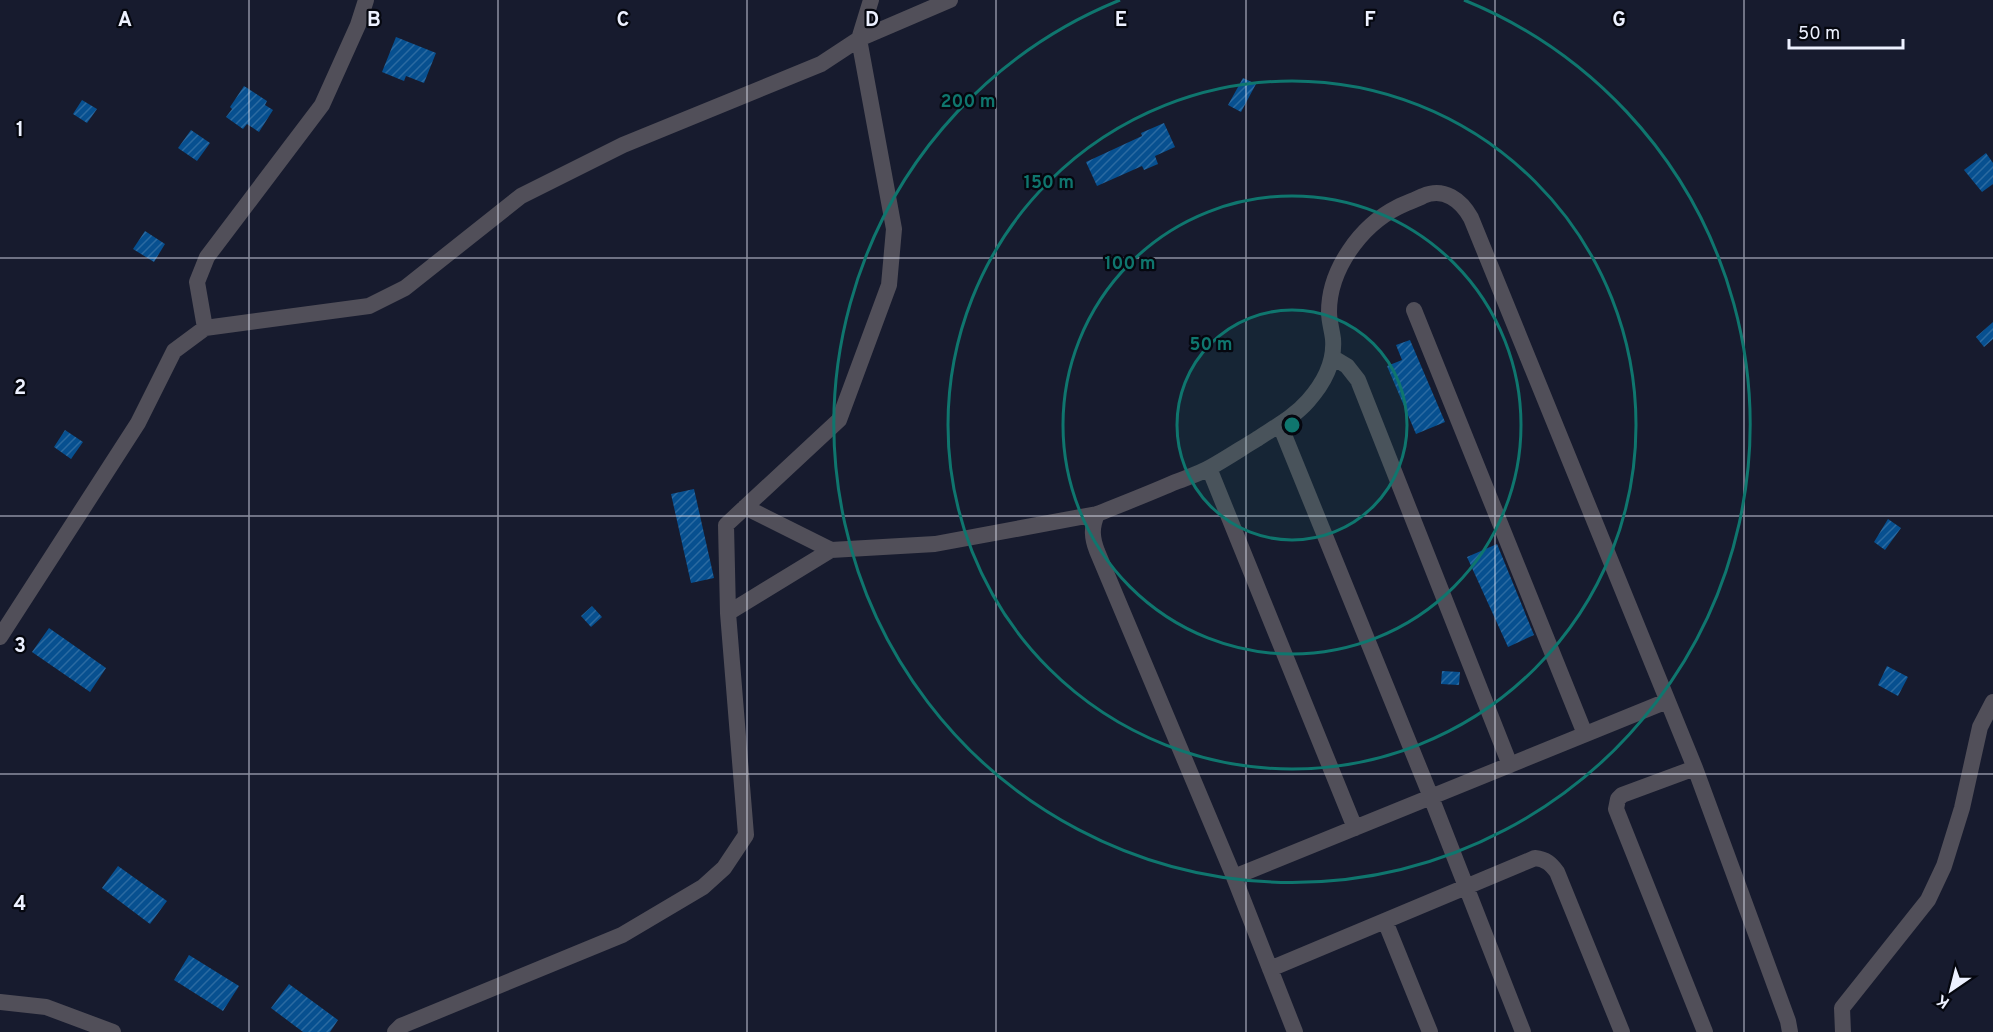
<svg xmlns="http://www.w3.org/2000/svg" width="1993" height="1032" font-family="Overpass,sans-serif">
  <style>
    .building { fill: url(#building-hatch) }
    .lines { fill: none; stroke-linecap: round; stroke-linejoin: round }
    .minor { stroke: #514f59; stroke-width: 16 }
    .grid { fill: none; stroke: #edf1ff; stroke-width: 1.5; stroke-opacity: 0.55 }
    .ring { fill: none; stroke: #0f766e; stroke-width: 3 }
    .grid-label { font-size: 20px; text-anchor: middle; font-weight: bold; fill: #edf1ff; stroke: #05070f; stroke-width: 4.5; stroke-linejoin: round; paint-order: stroke }
    .centre { fill: #0f766e; stroke: #05070f; stroke-width: 3 }
    .ring-label { font-size: 18px; text-anchor: middle; font-weight: bold; fill: #0f766e; stroke: #05070f; stroke-width: 4.5; stroke-linejoin: round; paint-order: stroke }
  </style>
  <defs>
    <pattern id="building-hatch" width="6" height="6" patternUnits="userSpaceOnUse" patternTransform="scale(1.5)"><rect width="6" height="6" fill="#075090"/><path d="M-1 1l2-2M0 6l6-6M5 7l2-2" fill="none" stroke="#2b6aa1"/></pattern>
  </defs>
  <rect width="100%" height="100%" fill="#171b2e"/>
  <path class="building" d="M396 37 436 53 424 83 406 76 404 81 382 72Z
    M1243 78 1256 84 1241 112 1228 105Z
    M244 86 267 101 265 105 273 110 259 132 247 124 243 129 226 117 232 109 230 107Z
    M82 100 97 109 87 123 73 114Z
    M1164 123 1175 147 1155 156 1158 164 1144 170 1142 166 1097 186 1086 162 1142 136 1141 133Z
    M191 130 210 143 197 161 178 148Z
    M1986 153 1993 163V184L1982 192 1964 170Z
    M145 231 165 244 154 262 133 249Z
    M1993 322V339L1984 347 1976 337Z
    M1410 340 1445 422 1416 434 1387 366 1402 360 1396 345Z
    M65 430 83 442 71 459 54 447Z
    M694 489 714 578 691 583 671 494Z
    M1888 519 1901 528 1885 550 1874 542Z
    M1497 544 1534 635 1508 647 1467 557Z
    M592 606 602 617 591 627 581 616Z
    M49 628 106 668 90 692 32 652Z
    M1887 666 1908 677 1898 696 1878 685Z
    M1442 671 1460 672 1459 685 1441 684Z
    M118 866 167 901 150 924 102 888Z
    M189 955 239 986 223 1011 174 980Z
    M289 984 338 1020 330 1032H303L271 1008Z"/>
  <g class="lines">
    <path class="minor" d="M1414 310 1585 734
      M205 328 197 282 207 257 322 105 358 25 366 0
      M1332 357 1347 366 1358 380 1510 765
      M1280 425 1431 797 1523 1032
      M1209 468 1355 828
      M831 550 935 544 1097 514
      M728 613 831 550 745 507
      M0 637 138 423 174 351 205 328 369 306 405 288 521 196 623 145 821 64 859 39 871 0
      M1695 768 1622 795 1618 799 1616 809 1705 1032
      M1234 877 1667 701
      M1385 921 1430 1032
      M1270 969 1535 858C1546 859 1551 864 1557 872L1622 1032
      M0 1002 46 1007 113 1032
      M395 1032 401 1026 622 935 703 887 724 868 746 835 728 613 726 525 839 420 889 285 894 229 859 39 950 0
      M1295 1032 1234 877 1097 551C1092 538 1091 528 1097 514 1122 504 1148 494 1173 483 1185 478 1199 474 1211 467 1227 458 1242 448 1257 439 1275 427 1294 417 1308 401 1324 383 1335 363 1333 339 1332 330 1329 321 1329 312 1329 270 1360 226 1398 207 1406 203 1415 200 1423 196 1444 187 1461 200 1471 218L1695 768 1788 1021 1790 1032
      M1843 1032 1842 1008 1928 900 1944 866 1962 808 1980 727 1993 702"/>
  </g>
  <path class="grid" d="M249 0V1032M498 0V1032M747 0V1032M996 0V1032M1246 0V1032M1495 0V1032M1744 0V1032M0 258H1993M0 516H1993M0 774H1993"/>
  <circle cx="1292" cy="425" r="115" fill="#0f766e" fill-opacity=".12"/>
  <g class="ring">
    <circle cx="1292" cy="425" r="115"/>
    <circle cx="1292" cy="425" r="229"/>
    <circle cx="1292" cy="425" r="344"/>
    <path d="M1464 0A458 458 0 1 1 1120 0"/>
  </g>
  <g class="grid-label">
    <text x="125" y="26">A</text>
    <text x="374" y="26">B</text>
    <text x="623" y="26">C</text>
    <text x="872" y="26">D</text>
    <text x="1121" y="26">E</text>
    <text x="1370" y="26">F</text>
    <text x="1619" y="26">G</text>
    <text x="20" y="136">1</text>
    <text x="20" y="394">2</text>
    <text x="20" y="652">3</text>
    <text x="20" y="910">4</text>
  </g>
  <circle cx="1292" cy="425" r="9" class="centre"/>
  <g class="ring-label">
    <text x="968" y="107">200 m</text>
    <text x="1049" y="188">150 m</text>
    <text x="1130" y="269">100 m</text>
    <text x="1211" y="350">50 m</text>
  </g>
  <g transform="translate(1951 990) rotate(215)" stroke="#05070f" stroke-width="4.5" paint-order="stroke">
  <path d="M0-4.5L10 22L0 15L-10 22Z" fill="#edf1ff"/>
  <text y="-9" font-size="16" font-weight="bold" text-anchor="middle" fill="#edf1ff">K</text>
  </g>
  <path d="M1789 39v9h114v-9" fill="none" stroke="#edf1ff" stroke-width="3"/>
  <text x="1798" y="39" font-size="18" fill="#edf1ff" stroke="#05070f" stroke-width="4.5" paint-order="stroke">50 m</text>
</svg>
